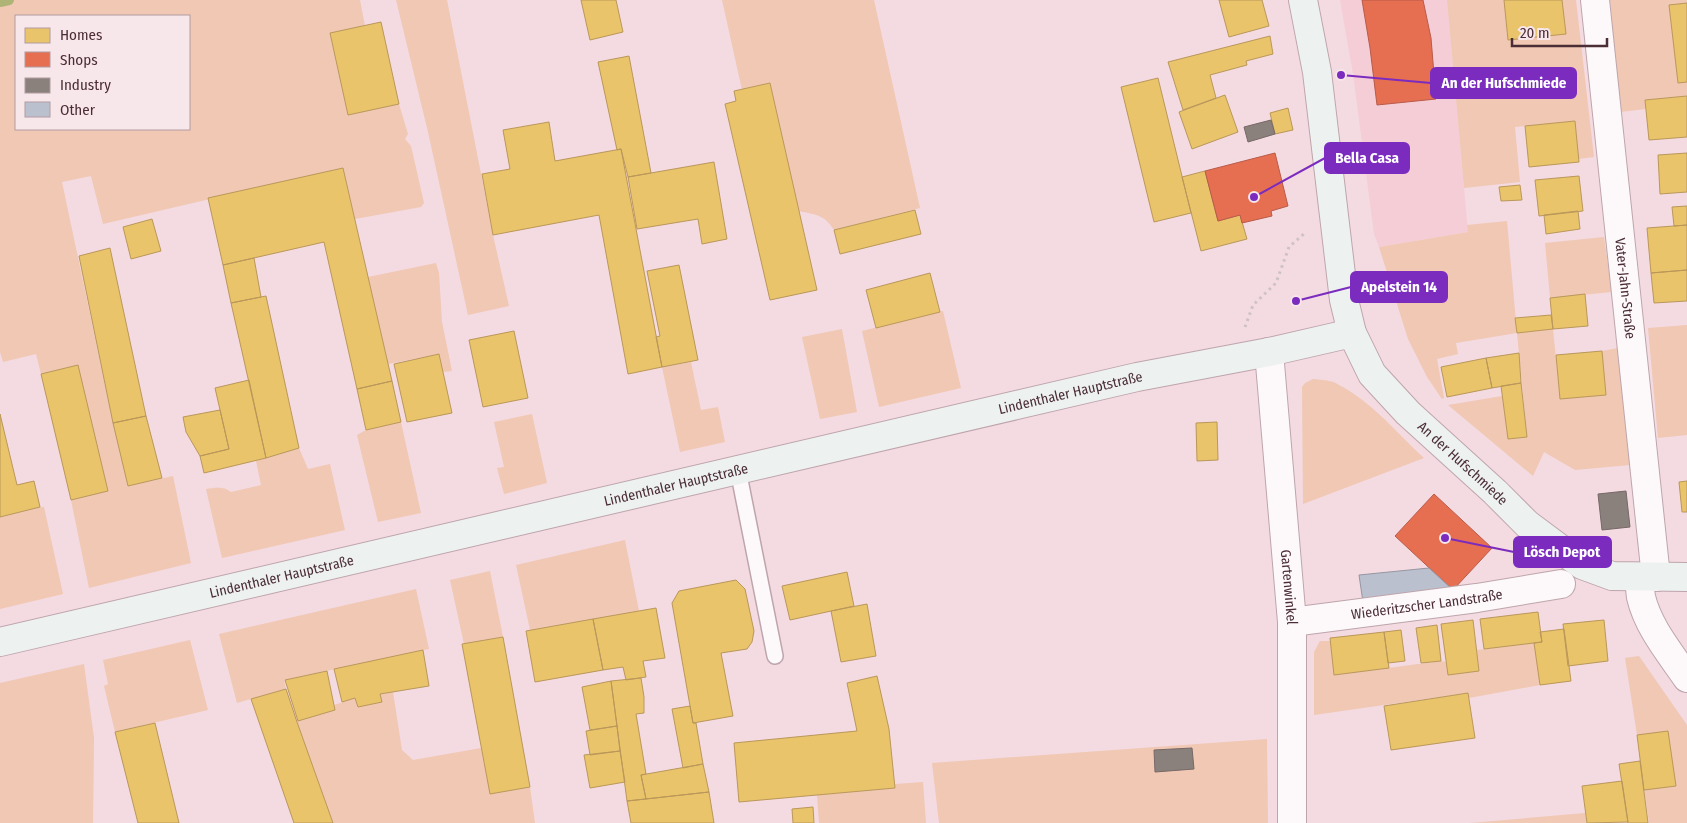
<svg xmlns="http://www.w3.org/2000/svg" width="1687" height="823" font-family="'Fira Sans Condensed',sans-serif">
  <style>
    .built { fill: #f5cdd7 }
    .green { fill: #f0c8b4; fill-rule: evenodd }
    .homes { fill: #e9c46a; stroke: #ba975a }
    .shops { fill: #e76f51; stroke: #b85b49 }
    .industry { fill: #8a817c; stroke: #776867 }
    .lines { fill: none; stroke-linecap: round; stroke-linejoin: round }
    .stream { stroke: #adb476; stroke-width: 10 }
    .building { fill: #bbc0cf; stroke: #9697a2 }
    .lane-casing { stroke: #bea5ac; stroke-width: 18 }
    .street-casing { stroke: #bea5ac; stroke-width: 30 }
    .secondary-casing { stroke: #bea5ac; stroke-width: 30 }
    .path { stroke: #cdc2c5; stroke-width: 3; stroke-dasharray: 2.5 4; stroke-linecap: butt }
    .lane { stroke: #fdf9fa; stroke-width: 15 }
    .street { stroke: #fdf9fa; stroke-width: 28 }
    .secondary { stroke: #edf1f0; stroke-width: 28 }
    .labels { text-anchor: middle; stroke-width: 5; stroke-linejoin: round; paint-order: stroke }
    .street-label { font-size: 14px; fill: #4b2d36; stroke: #f7e6ea }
    .leader { fill: none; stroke: #7b2cbf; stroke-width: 2 }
    .callout-dot { fill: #7b2cbf; stroke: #f7e6ea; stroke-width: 2 }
    .callout { fill: #7b2cbf; stroke: #7b2cbf; stroke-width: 2 }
    .callout-label { font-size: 15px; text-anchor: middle; font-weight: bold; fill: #fff }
  </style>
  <rect width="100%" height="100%" fill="#f4dae1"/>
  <path class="built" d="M1340 0H1447L1468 232 1379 247 1374 234 1353 74Z"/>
  <path class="green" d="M0 0H360L365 26 330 34 348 115 399 104 408 134 405 139 411 146 424 203 421 207 355 219 343 168 103 224 91 176 62 182 113 423 128 486 173 476 191 563 89 588 71 500 108 491 78 366 41 374 36 354 3 362 0 352ZM16 16H189V129H16Z
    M396 0H447L493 235 509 306 468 315 428 132Z
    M722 0H874L920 208 834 230C824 214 816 215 799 211L770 83 742 90Z
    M1447 0H1576L1594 157 1579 159 1575 121 1515 127 1520 182 1464 188Z
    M1610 0H1687V3L1669 6 1678 83 1687 82V96L1645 100 1646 109 1620 112Z
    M1507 221 1517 333 1553 329 1560 399 1606 395 1602 351 1618 348 1630 465 1575 470 1544 452 1533 476 1448 405 1502 396 1508 439 1527 437 1517 333 1456 343 1458 354 1437 359 1444 398 1442 399 1427 377 1408 339 1379 247 1468 232 1467 225Z
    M1604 237 1612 292 1550 298 1545 243Z
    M436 263 439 273 442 322 452 371 443 372 439 354 388 364 368 277Z
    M943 311 961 388 879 407 862 331Z
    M1687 325V435L1658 438 1648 328Z
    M842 329 857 412 820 419 802 337Z
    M691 362 701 410 718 407 725 442 680 452 662 367Z
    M1313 379C1322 380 1332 380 1339 385 1372 402 1397 433 1424 458L1303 504 1302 387 1305 383Z
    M532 414 547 483 504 494 497 468 504 467 494 422Z
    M401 422 421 513 378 522 357 435 366 430Z
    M299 448 308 469 330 464 345 530 222 558 206 489C216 488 223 486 231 492L261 485 256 461Z
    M40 507H44L63 594 0 609V517Z
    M625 540 639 611 530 630 516 565Z
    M490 571 503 637 464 644 450 580Z
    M416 589 429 649 284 680 286 689 237 703 219 634Z
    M190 640 208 710 115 732 104 686 108 684 103 660Z
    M1320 641H1330L1335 675 1441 661 1446 662 1448 675 1479 671 1477 650 1534 643 1540 685 1469 698 1468 693 1314 715V652Z
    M1639 656 1687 725V823H1649L1644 789 1668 731 1637 735 1625 658Z
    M84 664 94 738 93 823H0V683Z
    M393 692 402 750 413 760 481 748 490 793 530 787 535 823H333L297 722 298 721 335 710 334 705 355 698 358 707 382 702 380 694Z
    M1267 739 1268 823H939L932 763Z
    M923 782 926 823H819L817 795 895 788V784Z
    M1585 813 1587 823H1470Z"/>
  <path class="homes" d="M581 0H616L623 32 590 40Z
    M1219 0H1262L1269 26 1229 37Z
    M1504 0H1562L1566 34 1508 40Z
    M1687 3V82L1678 83 1669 5Z
    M381 22 399 104 348 115 330 33Z
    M1270 36 1273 54 1246 61 1247 65 1210 75 1216 98 1183 110 1168 62Z
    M629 56 651 173 628 177 621 149 617 150 598 62Z
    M1158 78 1191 213 1154 222 1121 87Z
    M770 83 817 290 770 300 725 104 736 101 734 91Z
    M1225 95 1238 132 1192 149 1179 112Z
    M1687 96V137L1649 140 1645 100Z
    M1288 108 1293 130 1275 134 1270 113Z
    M1575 121 1579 162 1529 167 1525 126Z
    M549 122 555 161 621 149 662 367 628 374 599 215 493 235 482 174 510 169 503 130Z
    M1687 153V192L1660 194 1658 155Z
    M714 162 727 239 702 244 698 219 637 229 628 177Z
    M343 168 392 381 357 389 324 242 223 265 208 198Z
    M1205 171 1218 221 1240 215 1247 239 1201 251 1182 177Z
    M1579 176 1583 211 1539 216 1535 180Z
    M1520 185 1522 200 1501 201 1499 187Z
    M1687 206V225L1674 226 1672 207Z
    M915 210 921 234 840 254 834 230Z
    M1578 211 1580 229 1546 234 1544 215Z
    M152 219 161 251 131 259 123 227Z
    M1687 225V270L1651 273 1647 228Z
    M110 248 146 416 113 423 79 256Z
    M254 258 261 297 231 303 223 265Z
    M679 265 698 360 662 367 656 337 660 336 647 271Z
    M1687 270V301L1654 303 1651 273Z
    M930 273 940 312 876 328 866 290Z
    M1585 294 1588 326 1553 329 1550 298Z
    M266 296 299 448 266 458 231 303Z
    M1551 315 1553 329 1517 333 1515 318Z
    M514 331 528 398 483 407 469 340Z
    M1602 351 1606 395 1560 399 1556 355Z
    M1519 353 1521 383 1492 388 1486 358Z
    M439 354 452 413 407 422 394 364Z
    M1486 358 1492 388 1447 397 1441 367Z
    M78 365 108 491 71 500 41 374Z
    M249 380 266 458 204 473 200 456 229 449 215 388Z
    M392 381 401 422 366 430 357 389Z
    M1521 383 1527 437 1508 439 1501 386Z
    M220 410 229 449 200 456 186 432 183 417Z
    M0 414 17 485 34 481 40 507 0 517Z
    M146 416 162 478 128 486 113 423Z
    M1217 422 1218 460 1197 461 1196 423Z
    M1687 481V512H1682L1679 482Z
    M847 572 854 606 790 620 782 586Z
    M736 580 745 589 754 631 752 642 747 649 721 653 733 716 693 723 672 603 679 591Z
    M867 604 876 656 841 662 831 611Z
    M656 608 665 658 643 661 646 677 626 680 623 667 603 670 593 619Z
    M1538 612 1542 642 1484 649 1480 619Z
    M593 619 603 670 535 682 526 631Z
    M1473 620 1479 671 1448 675 1441 624Z
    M1604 620 1608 661 1568 666 1563 624Z
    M1437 625 1441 661 1421 663 1416 628Z
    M1564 629 1571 681 1540 685 1534 643 1542 642 1540 632Z
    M1401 630 1405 661 1388 663 1384 632Z
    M1384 632 1389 668 1334 675 1330 638Z
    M503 637 530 787 490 794 462 644Z
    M423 650 429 686 380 694 382 702 358 707 355 698 342 702 334 669Z
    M327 671 335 710 298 721 285 680Z
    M877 676 889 729 895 788 739 802 734 743 857 731 847 683Z
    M641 678 644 697V713L636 714 646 774 641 775 646 799 627 801 611 681Z
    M611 681 617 726 590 730 582 687Z
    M286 689 297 722 333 823H294L251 699Z
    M1468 693 1475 738 1391 750 1384 706Z
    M690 706 693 723H696L703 764 683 768 672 709Z
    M155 723 179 823H138L115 732Z
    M617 726 620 751 590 755 586 731Z
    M1668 731 1676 786 1644 790 1637 735Z
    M620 751 625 782 590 788 584 755Z
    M1640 761 1648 823H1628L1619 764Z
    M703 764 709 792 646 799 641 775Z
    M1622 781 1628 822 1587 823 1582 786Z
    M709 792 714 823H631L627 801Z
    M813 807 814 823H793L792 809Z"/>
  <path class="shops" d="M1362 0H1423L1431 38 1436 99 1377 105 1370 48Z
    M1275 153 1288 206 1271 211 1272 216 1242 223 1240 215 1218 221 1205 171Z
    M1434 494 1492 548 1453 590 1395 536Z"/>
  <path class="industry" d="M1271 120 1275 134 1248 142 1244 127Z
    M1626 491 1630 527 1602 530 1598 494Z
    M1192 748 1194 769 1155 772 1154 750Z"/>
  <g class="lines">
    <path class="stream" d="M0 2 9 0"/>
  </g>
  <path class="building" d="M1429 568 1453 590 1363 602 1359 575Z"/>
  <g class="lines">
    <g class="lane-casing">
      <path id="lane" d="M738 470 775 656"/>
    </g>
    <g class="street-casing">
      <g id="street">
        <path id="s1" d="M1595 0 1656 577"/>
        <path id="s2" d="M1269 352 1292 622V823"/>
        <path d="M1639 577C1640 584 1640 591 1641 597 1648 627 1670 653 1687 678"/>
        <path id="s3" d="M1292 622 1477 598 1561 584"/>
      </g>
    </g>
    <g class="secondary-casing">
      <g id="secondary">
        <path id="s4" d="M1303 0 1317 72 1344 300 1352 333 1372 374 1408 413 1495 492 1527 524 1582 565 1612 576 1687 577"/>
        <path id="s5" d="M0 642 1137 377 1269 352 1352 333"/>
      </g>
    </g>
    <path class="path" d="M1245 327 1253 305 1276 283 1289 247 1306 232"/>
    <use href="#lane" class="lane"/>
    <use href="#street" class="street"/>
    <use href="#secondary" class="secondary"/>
  </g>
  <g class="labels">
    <g class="street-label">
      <text dy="5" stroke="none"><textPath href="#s1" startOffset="290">Vater-Jahn-Straße</textPath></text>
      <text dy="5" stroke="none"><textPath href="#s5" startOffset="1099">Lindenthaler Hauptstraße</textPath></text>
      <text dy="5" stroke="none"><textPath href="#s4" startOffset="510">An der Hufschmiede</textPath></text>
      <text dy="5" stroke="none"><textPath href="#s5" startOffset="694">Lindenthaler Hauptstraße</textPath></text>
      <text dy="5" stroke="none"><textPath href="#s5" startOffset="289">Lindenthaler Hauptstraße</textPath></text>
      <text dy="5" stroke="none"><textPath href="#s2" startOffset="236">Gartenwinkel</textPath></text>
      <text dy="5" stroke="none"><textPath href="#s3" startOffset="136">Wiederitzscher Landstraße</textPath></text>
    </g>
  </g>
  <path class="leader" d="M1341 75L1431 83M1254 197L1325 158M1296 301L1351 287M1445 538L1514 552"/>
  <g class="callout-dot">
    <circle cx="1341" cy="75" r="5"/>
    <circle cx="1254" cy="197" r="5"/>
    <circle cx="1296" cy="301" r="5"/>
    <circle cx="1445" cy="538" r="5"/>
  </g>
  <g class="callout">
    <rect x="1431" y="68" width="145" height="30" rx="5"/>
    <rect x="1325" y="143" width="84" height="30" rx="5"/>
    <rect x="1351" y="272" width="96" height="30" rx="5"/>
    <rect x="1514" y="537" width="97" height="30" rx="5"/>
  </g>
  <g class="callout-label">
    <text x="1504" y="88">An der Hufschmiede</text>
    <text x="1367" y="163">Bella Casa</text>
    <text x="1399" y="292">Apelstein 14</text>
    <text x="1562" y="557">Lösch Depot</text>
  </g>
  <rect x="15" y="15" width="175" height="115" fill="#f7e6ea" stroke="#b29ca2"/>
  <rect x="25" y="28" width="25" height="15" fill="#e9c46a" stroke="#b29ca2"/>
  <text x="60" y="40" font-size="15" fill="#4b2d36">Homes</text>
  <rect x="25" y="52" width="25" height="15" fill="#e76f51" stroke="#b29ca2"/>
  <text x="60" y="65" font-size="15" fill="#4b2d36">Shops</text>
  <rect x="25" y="78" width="25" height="15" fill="#8a817c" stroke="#b29ca2"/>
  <text x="60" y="90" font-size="15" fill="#4b2d36">Industry</text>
  <rect x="25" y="102" width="25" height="15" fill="#bbc0cf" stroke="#b29ca2"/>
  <text x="60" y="115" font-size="15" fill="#4b2d36">Other</text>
  <path d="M1512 38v8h95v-8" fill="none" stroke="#4b2d36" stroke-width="2.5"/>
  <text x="1520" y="38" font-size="15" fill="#4b2d36" stroke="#f7e6ea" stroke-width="4" paint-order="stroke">20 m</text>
</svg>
